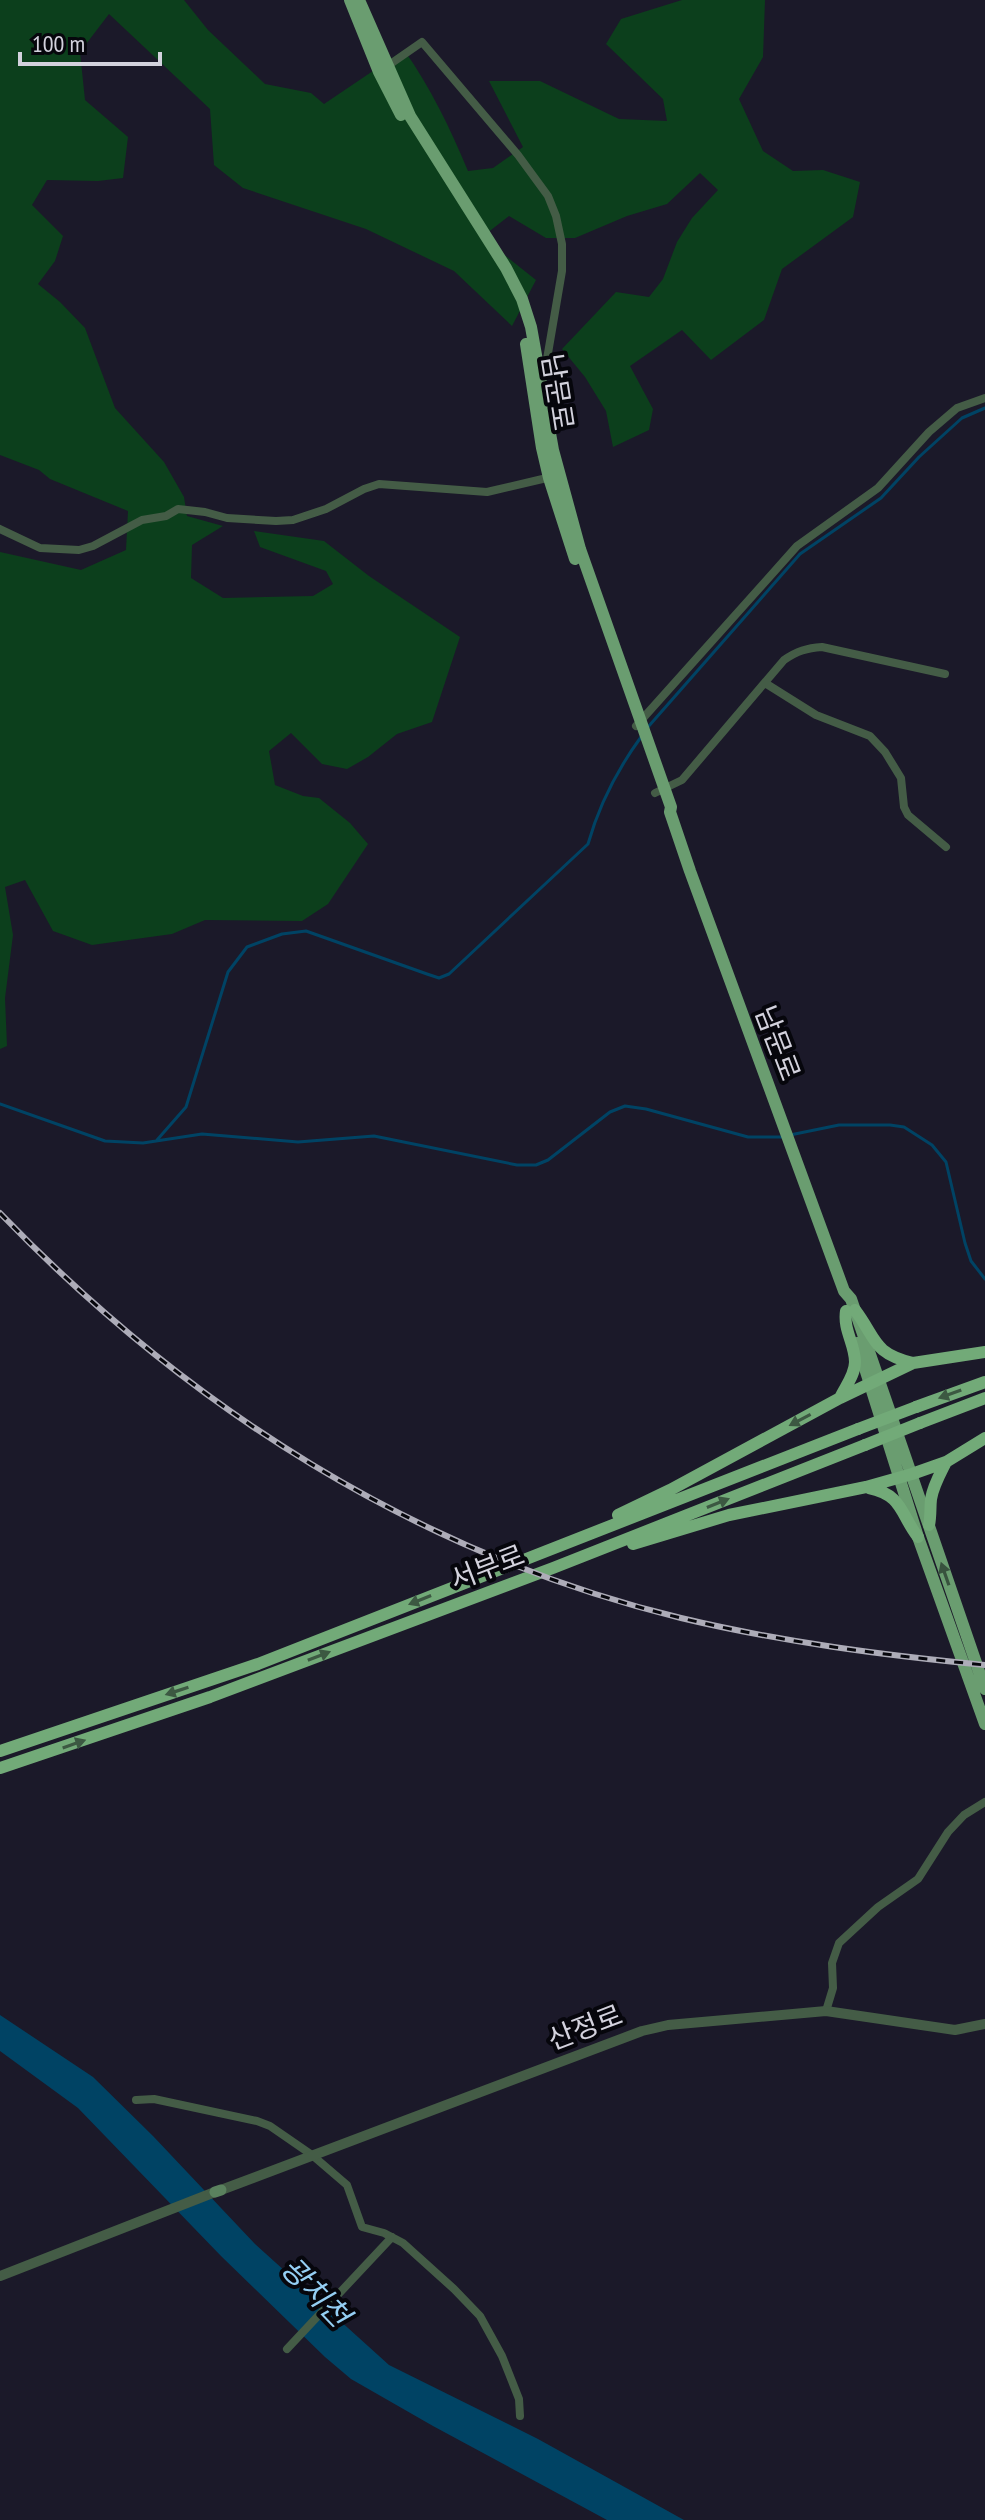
<svg xmlns="http://www.w3.org/2000/svg" width="985" height="2520" font-family="'PT Sans Narrow','Noto Sans KR',sans-serif">
  <style>
    .green { fill: #0c3f1c }
    .water { fill: #004364 }
    .lines { fill: none; stroke-linecap: round; stroke-linejoin: round }
    .stream { stroke: #004364; stroke-width: 3 }
    .minor { stroke: #445c46; stroke-width: 8 }
    .tertiary { stroke: #445c46; stroke-width: 10 }
    .secondary { stroke: #5a815e; stroke-width: 11 }
    .primary { stroke: #6a9d70; stroke-width: 12 }
    .trunk { stroke: #72aa78; stroke-width: 12 }
    .rail-casing { stroke: #adacb8; stroke-width: 6 }
    .rail { stroke: #06060c; stroke-width: 3; stroke-dasharray: 9; stroke-linecap: butt }
    .trunk-bridge { stroke: #72aa78; stroke-width: 12 }
    .oneway { fill: #3c5842 }
    .oneway2 { fill: #38523e }
    .labels { text-anchor: middle; stroke-width: 8; stroke-linejoin: round; paint-order: stroke }
    .street-label { font-size: 28px; fill: #d3d2dd; stroke: #06060c }
    .water-label { font-size: 30px; font-style: italic; fill: #94cef3; stroke: #06060c }
  </style>
  <rect width="100%" height="100%" fill="#1b1929"/>
  <path class="green" d="M0 0H184L208 30 265 84 311 93 324 104 404 50C431 88 450 128 468 171L493 168 523 147 489 81H540L619 119 667 121 663 99 606 44 621 19 682 0H765L763 57 739 99 763 151 793 171 823 170 860 182 853 217 782 269 764 320 711 360 682 330 630 366 653 409 649 430 613 447 606 411 585 377 562 349 616 292 649 297 663 279 677 242 692 218 718 190 700 173 667 204 627 216 575 238H546L509 216 482 237 536 280 512 326 454 271 366 229 243 188 214 165 210 109 109 14 80 52 85 100 128 137 123 178 98 181 47 180 32 205 63 236 55 261 38 284 60 302 85 328 115 408 164 462 184 497 187 516 223 526 192 545 191 578 223 598 313 596 333 584 326 571 260 547 254 531 324 541 369 576 460 637 432 722 397 734 368 757 347 769 322 764 291 733 269 751 275 785 303 796 319 798 350 823 368 844 328 904 302 921 205 920 172 934 92 945 53 931 25 880 5 887 13 935 5 998 7 1046 0 1049V552L81 570 126 550 128 511 50 479 39 470 0 455Z"/>
  <path class="water" d="M0 2015 93 2077 153 2136 255 2244 389 2365 538 2439 684 2520H607L433 2426 351 2379 325 2357 221 2256 78 2108 0 2051Z"/>
  <g class="lines">
    <path class="stream" d="M648 727 800 554 881 498 919 457 962 418 985 408
      M0 1104 105 1141 143 1143 202 1134 298 1142 374 1136 517 1165H536L548 1160 610 1112 625 1106 646 1109 748 1137H783
      M790 1135 839 1125H890L904 1127 932 1145 946 1162 965 1243 971 1261 985 1279
      M157 1140 186 1107 228 972 247 947 282 934 306 931 427 974 439 978 449 974 588 844C599 805 617 770 641 737"/>
    <path class="minor" d="M386 67 422 42 518 155 548 196 556 216 562 244V271L547 359 543 365 534 369
      M0 529 40 548 79 550 93 546 142 520 166 516 178 509 205 512 227 518 276 521 293 520 326 509 364 489 379 484 487 492 551 477
      M765 683 816 715 870 736 885 752 901 778 904 807 908 815 946 847
      M636 726 797 546 878 488 929 432 957 408 985 398
      M655 793 682 780 784 660C797 651 807 648 822 647L945 674
      M826 2011 833 1988 832 1963 839 1943 878 1907 918 1879 948 1832 964 1815 985 1802
      M136 2100 154 2099 257 2121 270 2126 312 2155 347 2185 362 2227 384 2233 403 2243 454 2289 480 2316 502 2356 519 2399 520 2416
      M287 2349 392 2237"/>
    <path class="tertiary" d="M221 2190 642 2031 668 2025 826 2011 955 2030 985 2024
      M0 2276 215 2192"/>
    <path class="secondary" d="M215 2192 221 2190"/>
    <path class="primary" d="M350 0 379 72 401 115
      M359 0 410 116 506 268 522 299 531 327 553 450 580 549 671 807 670 812 690 871 844 1291 851 1299 985 1689
      M526 344 542 448 549 478 575 559
      M857 1343 918 1537 985 1724"/>
    <path class="trunk" d="M855 1310C877 1339 872 1353 913 1363
      M840 1398C845 1387 855 1375 855 1362 855 1344 843 1330 846 1311
      M916 1407 985 1382
      M920 1423 985 1398
      M869 1488C903 1495 900 1514 918 1537
      M618 1515 670 1490 840 1398 913 1363 985 1352
      M929 1525C931 1516 930 1508 931 1499 933 1486 940 1474 946 1462
      M633 1544 729 1515 866 1487 912 1474 946 1462 985 1438
      M0 1751 258 1664 858 1429
      M0 1768 210 1697 553 1568 865 1445"/>
    <g class="rail-casing">
      <path id="rail" d="M0 1213C187 1407 417 1554 681 1618 782 1642 882 1655 985 1665"/>
    </g>
    <use href="#rail" class="rail"/>
    <path class="trunk-bridge" d="M858 1429 916 1407
      M865 1445 920 1423"/>
  </g>
  <defs><path id="oneway-solid" d="M-6-.8H1V-3.2L6.5 0L1 3.2V.8H-6Z" transform="scale(2)"/></defs>
  <g class="oneway">
    <use href="#oneway-solid" transform="translate(950 1394) rotate(160)"/>
    <use href="#oneway-solid" transform="translate(800 1420) rotate(152)"/>
    <use href="#oneway-solid" transform="translate(718 1503) rotate(-22)"/>
    <use href="#oneway-solid" transform="translate(420 1600) rotate(158)"/>
    <use href="#oneway-solid" transform="translate(319 1656) rotate(-21)"/>
    <use href="#oneway-solid" transform="translate(177 1691) rotate(162)"/>
    <use href="#oneway-solid" transform="translate(74 1744) rotate(-19)"/>
  </g>
  <use class="oneway2" href="#oneway-solid" transform="translate(945 1574) rotate(-109)"/>
  <g class="labels">
    <g class="street-label">
      <text transform="translate(558 392) rotate(81)" y="10">남문로</text>
      <text transform="translate(778 1043) rotate(69)" y="10">남문로</text>
      <text transform="translate(487 1567) rotate(-21)" y="10">서부로</text>
      <text transform="translate(585 2027) rotate(-21)" y="10">산정로</text>
    </g>
    <g class="water-label">
      <text transform="translate(315 2292) rotate(46)" y="10">광치천</text>
    </g>
  </g>
  <path d="M20 52v12h140v-12" fill="none" stroke="#d3d2dd" stroke-width="4"/>
  <text x="32" y="52" font-size="24" fill="#d3d2dd" stroke="#06060c" stroke-width="6" paint-order="stroke">100 m</text>
</svg>
